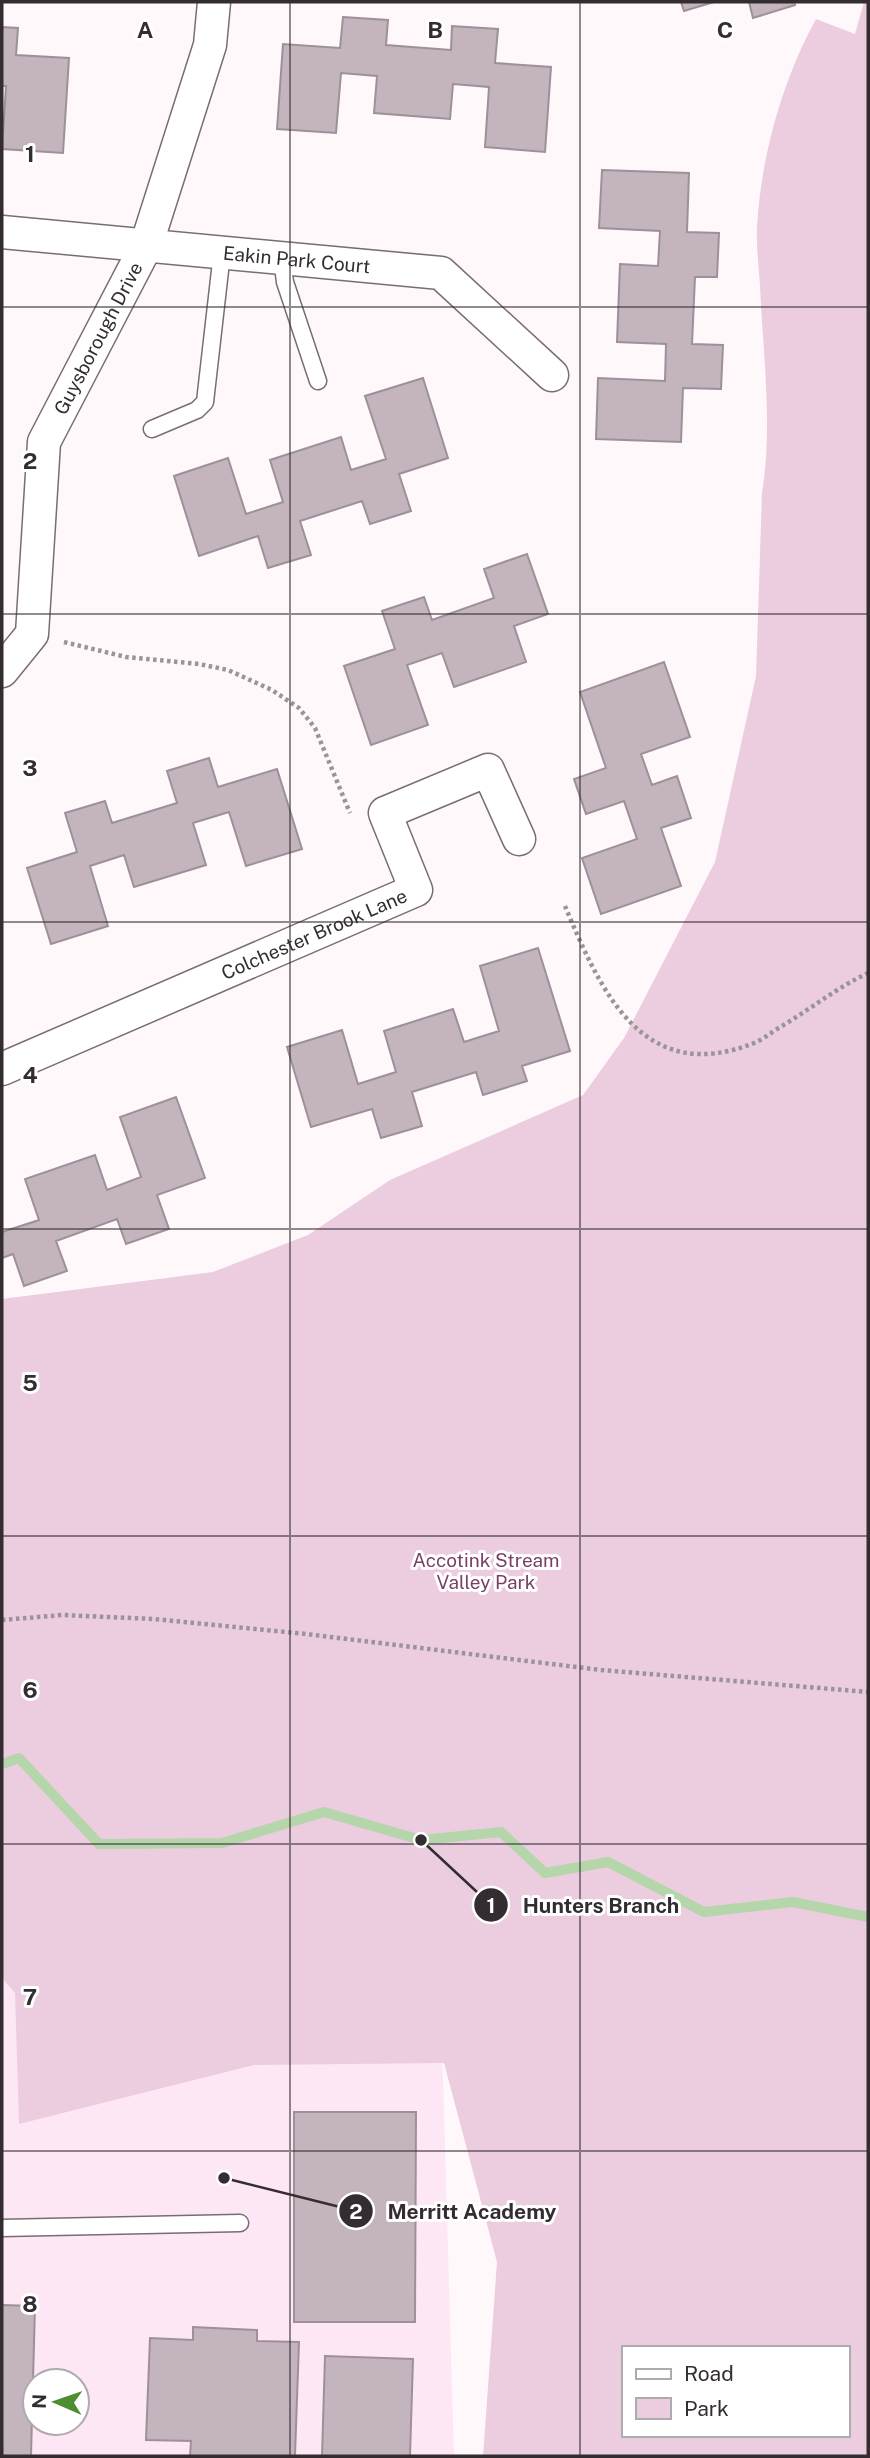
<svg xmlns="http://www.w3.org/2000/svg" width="870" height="2458" font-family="'Public Sans',sans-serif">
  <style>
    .built { fill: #fee7f4; fill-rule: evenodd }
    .green { fill: #eccddf; fill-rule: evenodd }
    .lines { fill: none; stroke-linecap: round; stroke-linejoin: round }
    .stream { stroke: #b5d5aa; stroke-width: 10 }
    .building { fill: #c3b4bd; stroke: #9e9098; stroke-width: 2 }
    .service-casing { stroke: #796c73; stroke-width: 19 }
    .minor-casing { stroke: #796c73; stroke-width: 35 }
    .path { stroke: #9a9498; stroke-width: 4.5; stroke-dasharray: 3.5 3.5; stroke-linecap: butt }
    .service { stroke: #fff; stroke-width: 16 }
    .minor { stroke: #fff; stroke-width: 32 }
    .grid { fill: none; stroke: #332d31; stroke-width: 2; stroke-opacity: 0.55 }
    .labels { text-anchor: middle; stroke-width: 6; stroke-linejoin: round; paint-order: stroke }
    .street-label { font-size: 19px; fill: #332d31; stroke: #fff }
    .park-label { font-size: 19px; fill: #7b3f66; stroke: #fff }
    .grid-label { font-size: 23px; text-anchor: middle; font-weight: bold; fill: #332d31; stroke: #fff; stroke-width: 6; stroke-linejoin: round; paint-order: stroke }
    .leader { fill: none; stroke: #332d31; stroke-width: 2.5 }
    .callout-dot { fill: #332d31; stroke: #fff; stroke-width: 2.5 }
    .mark-label { font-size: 21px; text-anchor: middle; font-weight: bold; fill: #fff }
    .callout-label { font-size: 21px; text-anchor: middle; font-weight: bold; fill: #332d31; stroke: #fff; stroke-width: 6; stroke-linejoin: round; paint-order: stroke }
  </style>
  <rect width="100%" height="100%" fill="#fef8fb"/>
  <path class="built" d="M2 1929 440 1974 454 2456H2ZM35 2381H77V2423H35Z"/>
  <path class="green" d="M864 2H868V2456H483L497 2262 444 2063 254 2065 19 2124 15 1993 2 1978V1299L213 1272 308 1235 390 1180 583 1095 624 1038 715 862 756 676 762 493C773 425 763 354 760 286 759 267 756 247 757 227 761 157 782 81 816 19L855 34ZM623 2348H847V2435H623Z"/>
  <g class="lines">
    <path class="stream" d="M2 1764 19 1758 99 1844 222 1843 324 1812 421 1840 501 1832 545 1873 608 1862 704 1912 793 1902 868 1917"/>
  </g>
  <path class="building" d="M681 2H714L684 11Z
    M749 2H794L795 5 753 18Z
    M343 17 388 20 386 45 451 50 452 26 498 29 495 63 551 67 545 152 485 147 489 87 453 84 450 119 374 113 377 76 341 73 336 133 277 129 283 44 340 48Z
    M2 27 18 28 16 55 69 58 63 153 2 149 6 86H2Z
    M602 170 689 173 687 232 719 233 717 277H695L692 344 723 345 721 389 683 388 681 442 596 439 598 378 665 381 666 344 617 342 620 264 658 266 660 231 599 228Z
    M423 378 448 458 399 474 411 511 370 524 362 501 300 521 311 555 268 568 258 536 199 556 174 476 228 458 246 514 283 502 270 460 341 437 351 470 386 459 365 396Z
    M527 554 548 614 514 626 526 662 454 687 442 653 407 665 428 725 371 745 344 666 395 649 382 611 424 597 432 620 494 598 484 569Z
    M664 662 690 737 641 754 652 785 677 776 691 818 661 828 681 886 601 914 582 858 637 839 624 801 586 814 574 779 606 768 580 692Z
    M209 758 218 787 277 769 302 849 246 866 229 812 193 823 206 865 134 887 124 855 90 866 108 926 51 944 27 868 77 852 65 813 105 801 112 823 177 803 167 771Z
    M538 948 570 1051 522 1066 527 1081 483 1095 476 1072 412 1092 422 1126 381 1138 372 1109 311 1127 287 1047 342 1030 358 1084 396 1072 384 1031 453 1009 464 1042 499 1031 480 966Z
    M176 1097 205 1178 157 1195 169 1229 126 1244 117 1219 56 1241 67 1271 24 1286 13 1254 2 1258V1232L39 1220 25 1179 95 1155 107 1190 141 1177 120 1117Z
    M294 2112H416L415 2322H294Z
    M2 2305 35 2306 31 2456H2Z
    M193 2327 257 2330V2341L299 2342 295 2456H190L191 2441 146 2440 150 2338 193 2340Z
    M325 2356 413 2359 410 2456H322Z"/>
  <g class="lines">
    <g class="service-casing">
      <path id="service" d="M282 258 285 282 318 381
        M152 429 197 410 205 402 222 253
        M2 2228 240 2223"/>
    </g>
    <g class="minor-casing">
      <g id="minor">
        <path id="s1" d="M2 232 441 273 552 375"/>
        <path id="s2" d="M2 671 32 634 44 442 146 246 210 45 214 2"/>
        <path id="s3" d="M2 1069 416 890 385 813 488 770 519 839"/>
      </g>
    </g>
    <path class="path" d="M64 642 126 657 199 664 228 670 272 690 299 708 315 728 350 813
      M565 906C601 992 643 1087 754 1043 762 1040 769 1034 777 1029 808 1011 836 988 868 973
      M2 1620 62 1615 154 1619 306 1634 601 1670 868 1692"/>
    <use href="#service" class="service"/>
    <use href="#minor" class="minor"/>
  </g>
  <path class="grid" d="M290 2V2456M580 2V2456M2 307H868M2 614H868M2 922H868M2 1229H868M2 1536H868M2 1844H868M2 2151H868"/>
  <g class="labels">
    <g class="street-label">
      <text dy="7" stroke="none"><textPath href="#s1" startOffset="296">Eakin Park Court</textPath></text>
      <text dy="7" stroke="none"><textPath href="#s2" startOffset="357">Guysborough Drive</textPath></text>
      <text dy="7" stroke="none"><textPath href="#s3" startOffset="340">Colchester Brook Lane</textPath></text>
    </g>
    <g class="park-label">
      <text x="486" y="1567">Accotink Stream<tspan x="486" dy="22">Valley Park</tspan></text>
    </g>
  </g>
  <g class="grid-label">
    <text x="145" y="38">A</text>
    <text x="435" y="38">B</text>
    <text x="725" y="38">C</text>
    <text x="30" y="162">1</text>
    <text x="30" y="469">2</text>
    <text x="30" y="776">3</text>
    <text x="30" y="1083">4</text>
    <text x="30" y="1391">5</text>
    <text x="30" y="1698">6</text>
    <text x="30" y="2005">7</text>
    <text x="30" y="2312">8</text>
  </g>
  <path class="leader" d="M421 1840L491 1905M224 2178L356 2211"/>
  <g class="callout-dot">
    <circle cx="421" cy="1840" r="7"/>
    <circle cx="224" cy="2178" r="7"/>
    <circle cx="491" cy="1905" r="18"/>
    <circle cx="356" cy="2211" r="18"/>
  </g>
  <g class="mark-label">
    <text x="491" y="1913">1</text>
    <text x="356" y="2219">2</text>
  </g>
  <g class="callout-label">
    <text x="601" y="1913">Hunters Branch</text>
    <text x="472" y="2219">Merritt Academy</text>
  </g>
  <rect width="870" height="2458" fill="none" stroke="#332d31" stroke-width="7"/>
  <rect x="622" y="2346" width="228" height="91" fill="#ffffff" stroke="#adabad" stroke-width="2"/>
  <rect x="636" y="2369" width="35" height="10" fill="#ffffff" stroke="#adabad" stroke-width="2"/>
  <text x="684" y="2381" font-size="21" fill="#332d31">Road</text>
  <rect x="636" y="2398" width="35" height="21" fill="#eccddf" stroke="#adabad" stroke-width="2"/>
  <text x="684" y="2416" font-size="21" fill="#332d31">Park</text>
  <g transform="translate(56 2402) rotate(272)"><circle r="33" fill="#ffffff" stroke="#adabad" stroke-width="2"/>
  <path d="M0-5L12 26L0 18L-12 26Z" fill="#4c8e30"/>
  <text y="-10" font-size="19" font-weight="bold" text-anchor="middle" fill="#332d31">N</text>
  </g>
</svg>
